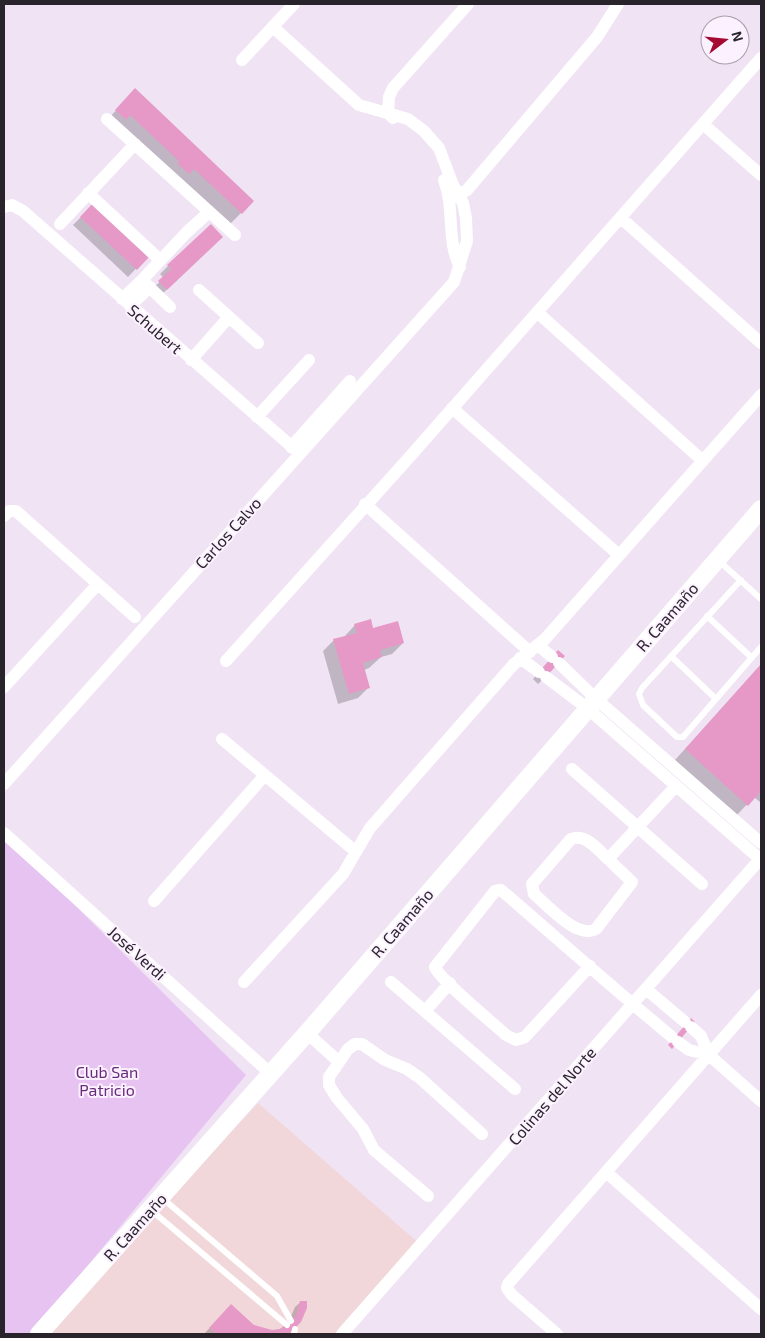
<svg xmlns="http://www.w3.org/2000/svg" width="765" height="1338" font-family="'Exo 2',sans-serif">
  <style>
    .commercial { fill: #f1d7da }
    .green { fill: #e7c3f2 }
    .shadow { fill: #0003 }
    .building { fill: #e699c7 }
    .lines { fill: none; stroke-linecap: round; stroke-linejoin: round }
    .lane { stroke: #fff; stroke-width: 6 }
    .street { stroke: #fff; stroke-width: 12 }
    .secondary { stroke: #fff; stroke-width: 18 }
    .labels { text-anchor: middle; stroke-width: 4; stroke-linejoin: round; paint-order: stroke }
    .street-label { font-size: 16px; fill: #29242b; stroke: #fcf1ff }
    .park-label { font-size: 16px; fill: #682b7a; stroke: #fcf1ff }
  </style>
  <rect width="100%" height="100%" fill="#f0e3f4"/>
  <path class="commercial" d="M258 1103 421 1245 342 1334H44Z"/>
  <path class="green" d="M4 835 246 1075 31 1334H4Z"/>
  <path class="shadow" d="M125 101 253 201 230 224 105 122Z
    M93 205 147 257 128 277 73 225Z
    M213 245 158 298 151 290 164 278 160 274 168 266Z
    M355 625 373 629 403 643 392 654 381 657 369 668 364 670 369 687 358 698 338 704 323 651 334 640 344 637Z
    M553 657 543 679 538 684 533 679Z
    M761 665V803L754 797 736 816 675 760Z
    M301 1302 300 1321 287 1334H204L223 1314 272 1332 287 1326 295 1307Z"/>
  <path class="building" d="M135 88 254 201 242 214 194 169 189 174 177 163 179 161 130 115 126 120 115 110Z
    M93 203 149 257 137 270 80 217Z
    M211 224 223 237 167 290 158 281 171 269 167 265Z
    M371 619 373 628 398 621 404 643 380 650 382 657 363 663 370 688 349 694 333 639 357 633 354 624Z
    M558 650 565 656 544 679 537 674Z
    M761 664V791L748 806 685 749Z
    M691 1018 695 1022 672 1049 668 1045Z
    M300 1301H307V1308L301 1322 289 1334H216L209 1328 231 1304 254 1325 272 1330 280 1329 296 1316Z"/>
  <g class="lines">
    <path class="lane" d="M718 560 761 599
      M741 580 642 688 639 694 643 705 677 737H683L761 647
      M707 616 752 658
      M671 656 716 699
      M161 1197 277 1296 291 1321
      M151 1210 287 1325
      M294 1334 295 1329"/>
    <path class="street" d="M242 60 294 4
      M393 118 388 113 389 97 393 88 468 4
      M107 119 235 235
      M703 124 761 175
      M444 180C455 208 446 240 460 267
      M88 193 160 260
      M453 198 467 190 597 37 618 4
      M4 207 12 205 23 211 299 453
      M621 218 761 343
      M60 224 135 144
      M199 290 258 343
      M122 299 142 280
      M130 306 150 287
      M170 307 142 280 186 233 209 212
      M537 312 703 461
      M191 360 229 317
      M452 408 619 555
      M257 417 309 360
      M291 447 350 381
      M365 504 530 652
      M4 516 9 511H16L135 617
      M538 645 552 657
      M520 658 539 672
      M226 661 406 461 761 58
      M559 663 595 698 761 843
      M546 677 587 708 760 859
      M4 687 97 585
      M222 739 355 851
      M572 769 702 884
      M4 784 454 282 467 241 466 218 463 203 453 185 439 148 424 131 408 119 359 105 273 27
      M4 833 270 1073
      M608 859 632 882 596 929C578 940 548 906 534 894L532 884 571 839C586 833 598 850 608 859L676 786
      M154 901 265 775
      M590 966 525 1037 516 1040 506 1035C493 1023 439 979 435 967L495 891 501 890C558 939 614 989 672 1037
      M244 982 343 874 370 828 514 664 545 639 761 395
      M391 982 515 1089
      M646 989 685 1022
      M425 1011 450 983
      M307 1033 338 1061
      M678 1042 689 1050 709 1055 701 1036 691 1027
      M709 1055 761 1101
      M606 1172 761 1309
      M428 1196 374 1150 363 1129 337 1098 329 1085V1077L348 1049 355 1044H362L385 1060 407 1069 420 1078 482 1134
      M342 1334 761 858
      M557 1334 512 1295 507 1288 508 1284 761 995"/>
    <path class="secondary" d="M39 1334 307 1033 761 509"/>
  </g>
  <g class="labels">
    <g class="street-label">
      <text transform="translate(155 329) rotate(41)" y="6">Schubert</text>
      <text transform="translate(228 533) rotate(-48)" y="6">Carlos Calvo</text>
      <text transform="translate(667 617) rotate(-49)" y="6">R. Caamaño</text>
      <text transform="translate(402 923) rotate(-49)" y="6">R. Caamaño</text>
      <text transform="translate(137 953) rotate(42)" y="6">José Verdi</text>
      <text transform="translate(552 1096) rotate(-49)" y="6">Colinas del Norte</text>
      <text transform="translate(135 1227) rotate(-48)" y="6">R. Caamaño</text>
    </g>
    <g class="park-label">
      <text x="107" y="1078">Club San<tspan x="107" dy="18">Patricio</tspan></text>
    </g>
  </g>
  <rect width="765" height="1338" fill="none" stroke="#29242b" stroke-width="10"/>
  <g transform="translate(725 40) rotate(74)"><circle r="24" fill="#fcf1ff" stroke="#a89faa"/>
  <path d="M0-4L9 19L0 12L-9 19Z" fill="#a40833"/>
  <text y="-8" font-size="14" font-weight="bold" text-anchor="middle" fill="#29242b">N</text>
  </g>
</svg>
